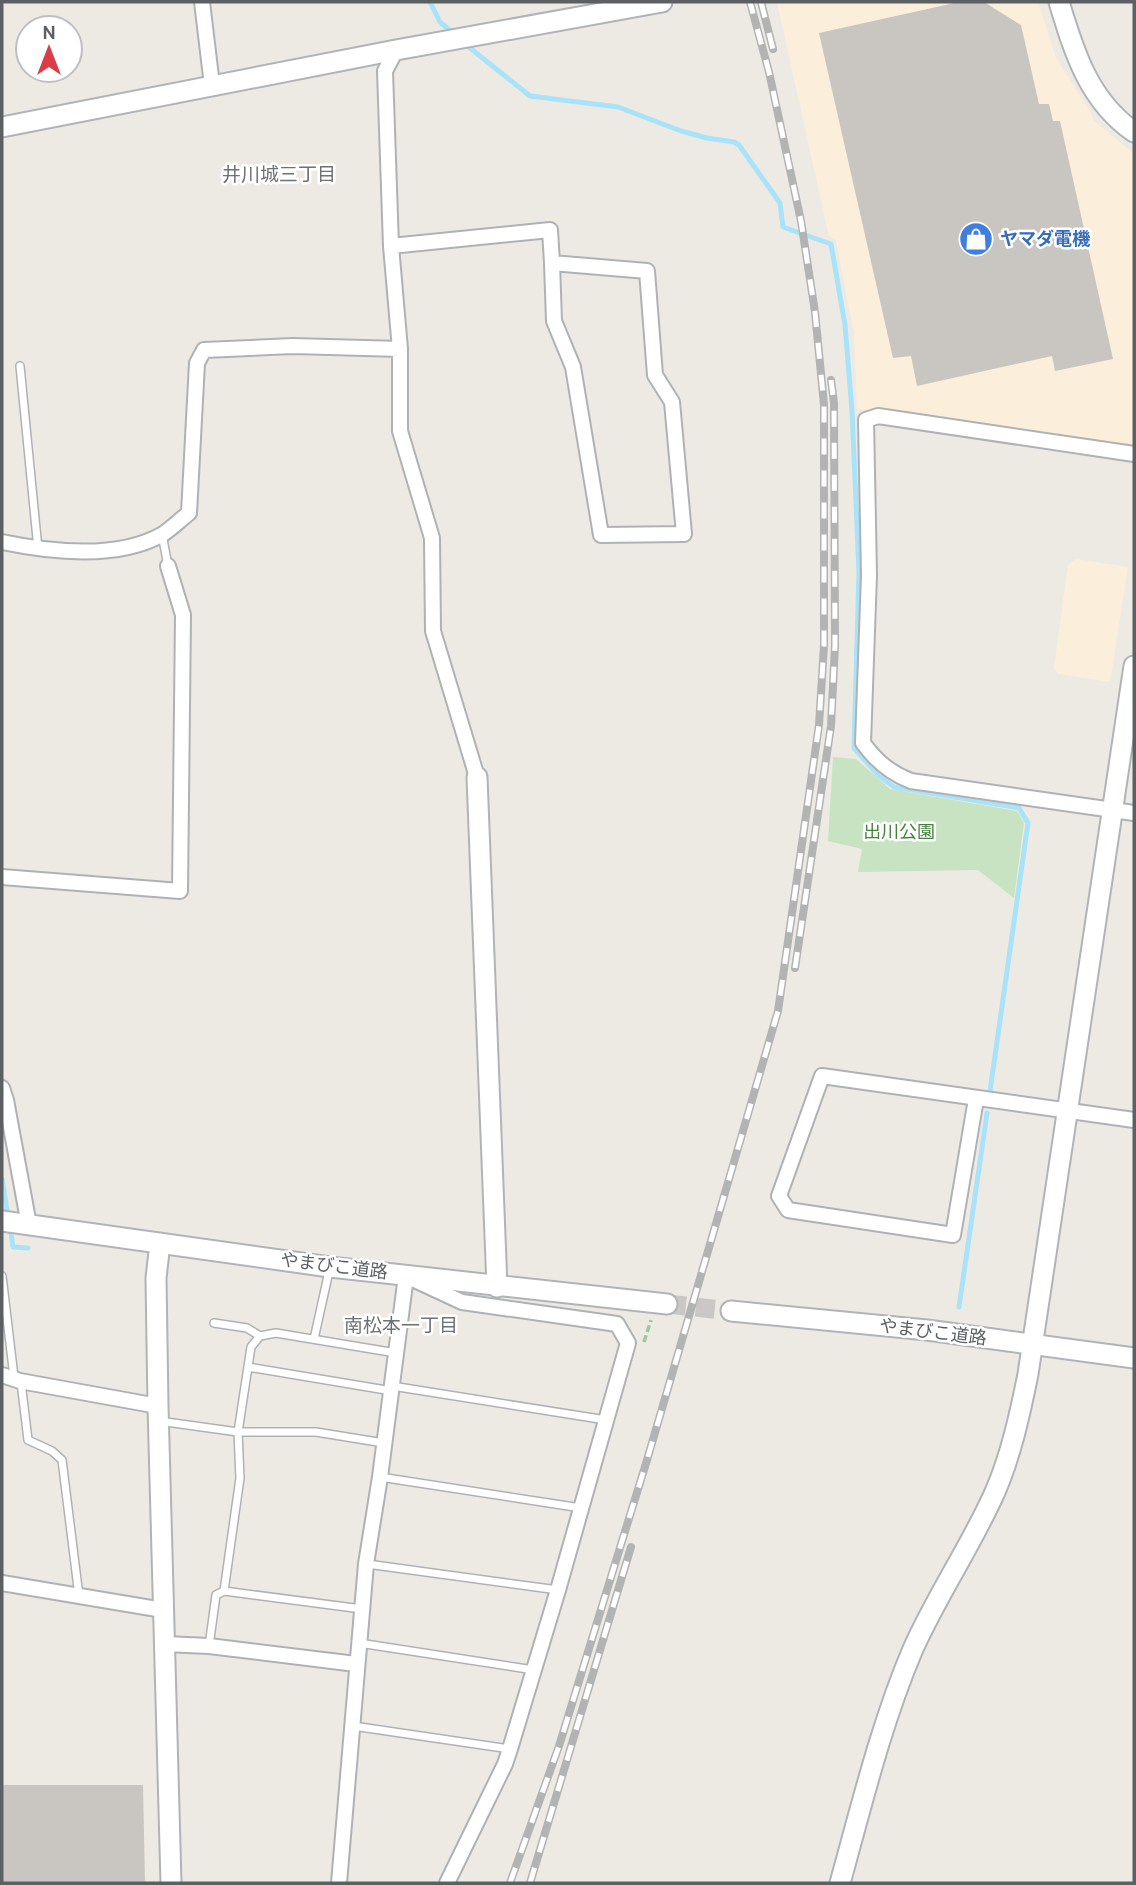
<svg xmlns="http://www.w3.org/2000/svg" width="1136" height="1885" font-family="Overpass,'Noto Sans JP',sans-serif">
  <style>
    .commercial { fill: #fbefdb }
    .green { fill: #c7e3c2 }
    .lines { fill: none; stroke-linecap: round; stroke-linejoin: round }
    .stream { stroke: #a9e3f9; stroke-width: 5 }
    .building { fill: #c9c5c0 }
    .secondary-tunnel { stroke: #c9c8c4; stroke-width: 19; stroke-dasharray: 19 10; stroke-linecap: butt }
    .lane-casing { stroke: #afb2b5; stroke-width: 10 }
    .street-casing { stroke: #afb2b5; stroke-width: 18 }
    .secondary-casing { stroke: #b0b4b8; stroke-width: 23 }
    .path { stroke: #9dc6a2; stroke-width: 3.5; stroke-dasharray: 7 3.5; stroke-linecap: butt }
    .lane { stroke: #fff; stroke-width: 7 }
    .street { stroke: #fff; stroke-width: 14 }
    .secondary { stroke: #fff; stroke-width: 19 }
    .rail-casing { stroke: #b2b3b3; stroke-width: 8 }
    .rail { stroke: #fff; stroke-width: 5; stroke-dasharray: 16; stroke-linecap: butt }
    .labels { text-anchor: middle; stroke-width: 5; stroke-linejoin: round; paint-order: stroke }
    .shop-label { font-size: 18px; font-weight: bold; fill: #366cbe; stroke: #fff; text-anchor: start }
    .park-label { font-size: 18px; fill: #44833b; stroke: #fff }
    .street-label { font-size: 18px; fill: #5c6063; stroke: #fff }
    .neighbourhood-label { font-size: 19px; fill: #6d7275; stroke: #fff }
  </style>
  <rect width="100%" height="100%" fill="#edeae4"/>
  <path class="commercial" d="M777 2H1038L1056 58 1092 115 1094 121 1134 154V448L857 409 854 334 836 240 829 236Z
    M1076 559 1128 567 1110 682 1058 674 1054 668 1068 565Z"/>
  <path class="green" d="M833 757 856 759 890 789 1017 811 1024 823 1014 898 978 870 858 872 862 849 828 841Z"/>
  <g class="lines">
    <path class="stream" d="M430 2 440 22 455 35
      M465 44 530 96 618 107 681 131 707 138 734 142 739 145 780 203 783 227 831 244 845 325 852 411 859 572 854 748 878 775 894 787 1019 808 1028 823 990 1091
      M2 1179 8 1217
      M10 1226 13 1247 28 1248
      M959 1307 987 1113"/>
  </g>
  <path class="building" d="M959 2H984L1021 25 1039 104H1049L1053 121H1060L1113 359 1055 371 1052 356 917 386 911 356 893 358 819 33Z
    M2 1785H143L145 1883H2Z"/>
  <g class="lines">
    <path class="secondary-tunnel" d="M667 1304 731 1311"/>
    <g class="lane-casing">
      <path id="lane" d="M20 366 38 549
        M162 534 168 566
        M2 1276 14 1377
        M214 1323 247 1328 260 1336 276 1333 396 1353
        M260 1336 251 1347 238 1432H316L384 1443
        M314 1339 330 1267
        M248 1367 392 1391
        M21 1382 28 1440 52 1451 62 1460 79 1596
        M392 1386 606 1420
        M159 1421 238 1432 240 1478 224 1591 216 1595 209 1646
        M380 1477 581 1508
        M367 1564 558 1590
        M224 1591 362 1609
        M359 1643 534 1670
        M353 1726 510 1749"/>
    </g>
    <g class="street-casing">
      <path id="street" d="M202 2 211 77 215 84
        M396 50 385 71 391 246 400 349V431L432 538 433 631 477 777
        M391 246 550 230 552 263 647 271 655 375 672 402 684 534 601 535 573 367 554 321 552 263
        M1134 454 878 416 866 420 869 575 863 743C876 761 890 773 911 781L1134 813
        M2 542C50 552 118 560 163 534 172 528 180 520 189 513L197 363 204 350 293 346 400 349
        M2 877 180 891 183 615 168 566
        M2 1088 6 1100 29 1225
        M976 1099 953 1235 788 1210 779 1196 822 1076 1134 1120
        M2 1375 20 1381 158 1406
        M2 1583 163 1610
        M165 1644 209 1646 356 1664
        M339 1883 366 1564 380 1477 406 1276 462 1302 617 1324 628 1343 558 1590 510 1749 505 1764 447 1883"/>
    </g>
    <g class="secondary-casing">
      <path id="secondary" d="M1059 2C1074 52 1089 101 1134 132
        M2 127 396 50 662 2
        M477 777 497 1287
        M2 1221 330 1267 667 1304
        M160 1243 156 1278 158 1406 171 1883
        M731 1311 927 1330 1134 1358
        M840 1883C862 1804 881 1724 913 1649 937 1595 971 1546 995 1492 1011 1455 1020 1414 1028 1374L1134 666"/>
    </g>
    <path class="path" d="M644 1342 651 1320"/>
    <use href="#lane" class="lane"/>
    <use href="#street" class="street"/>
    <use href="#secondary" class="secondary"/>
    <g class="rail-casing">
      <path id="rail" d="M761 2 773 49
        M795 968 831 726 835 645 834 403 831 380
        M510 1883 559 1746 647 1460 778 1011 819 725 824 645V405L815 312 801 221 769 72 750 2
        M530 1883 631 1547"/>
    </g>
    <use href="#rail" class="rail"/>
  </g>
  <defs>
    <g id="shop-disc" transform="scale(1.75)"><circle r="9.5" fill="#3f7fe0" stroke="#fff"/><path d="M-5-2.5h2.3a2.7 3.5 0 0 1 5.4 0H5L5.5 6h-11ZM-1.5-2.5h3a1.5 2.3 0 0 0-3 0Z" fill="#fff"/></g>
  </defs>
  <g fill-rule="evenodd">
    <use href="#shop-disc" x="976" y="239"/>
  </g>
  <g class="labels">
    <g class="shop-label">
      <text x="1000" y="245">ヤマダ電機</text>
    </g>
    <g class="park-label">
      <text x="899" y="838">出川公園</text>
    </g>
    <g class="street-label">
      <text transform="translate(334 1266) rotate(7)" y="6">やまびこ道路</text>
      <text transform="translate(933 1332) rotate(7)" y="6">やまびこ道路</text>
    </g>
    <g class="neighbourhood-label">
      <text x="279" y="181">井川城三丁目</text>
      <text x="401" y="1332">南松本一丁目</text>
    </g>
  </g>
  <rect width="1136" height="1885" fill="none" stroke="#5c6063" stroke-width="7"/>
  <g transform="translate(49 49)"><circle r="33" fill="#ffffff" stroke="#bebfc1" stroke-width="2"/>
  <path d="M0-5L12 26L0 18L-12 26Z" fill="#dc3b48"/>
  <text y="-10" font-size="19" font-weight="bold" text-anchor="middle" fill="#5c6063">N</text>
  </g>
</svg>
